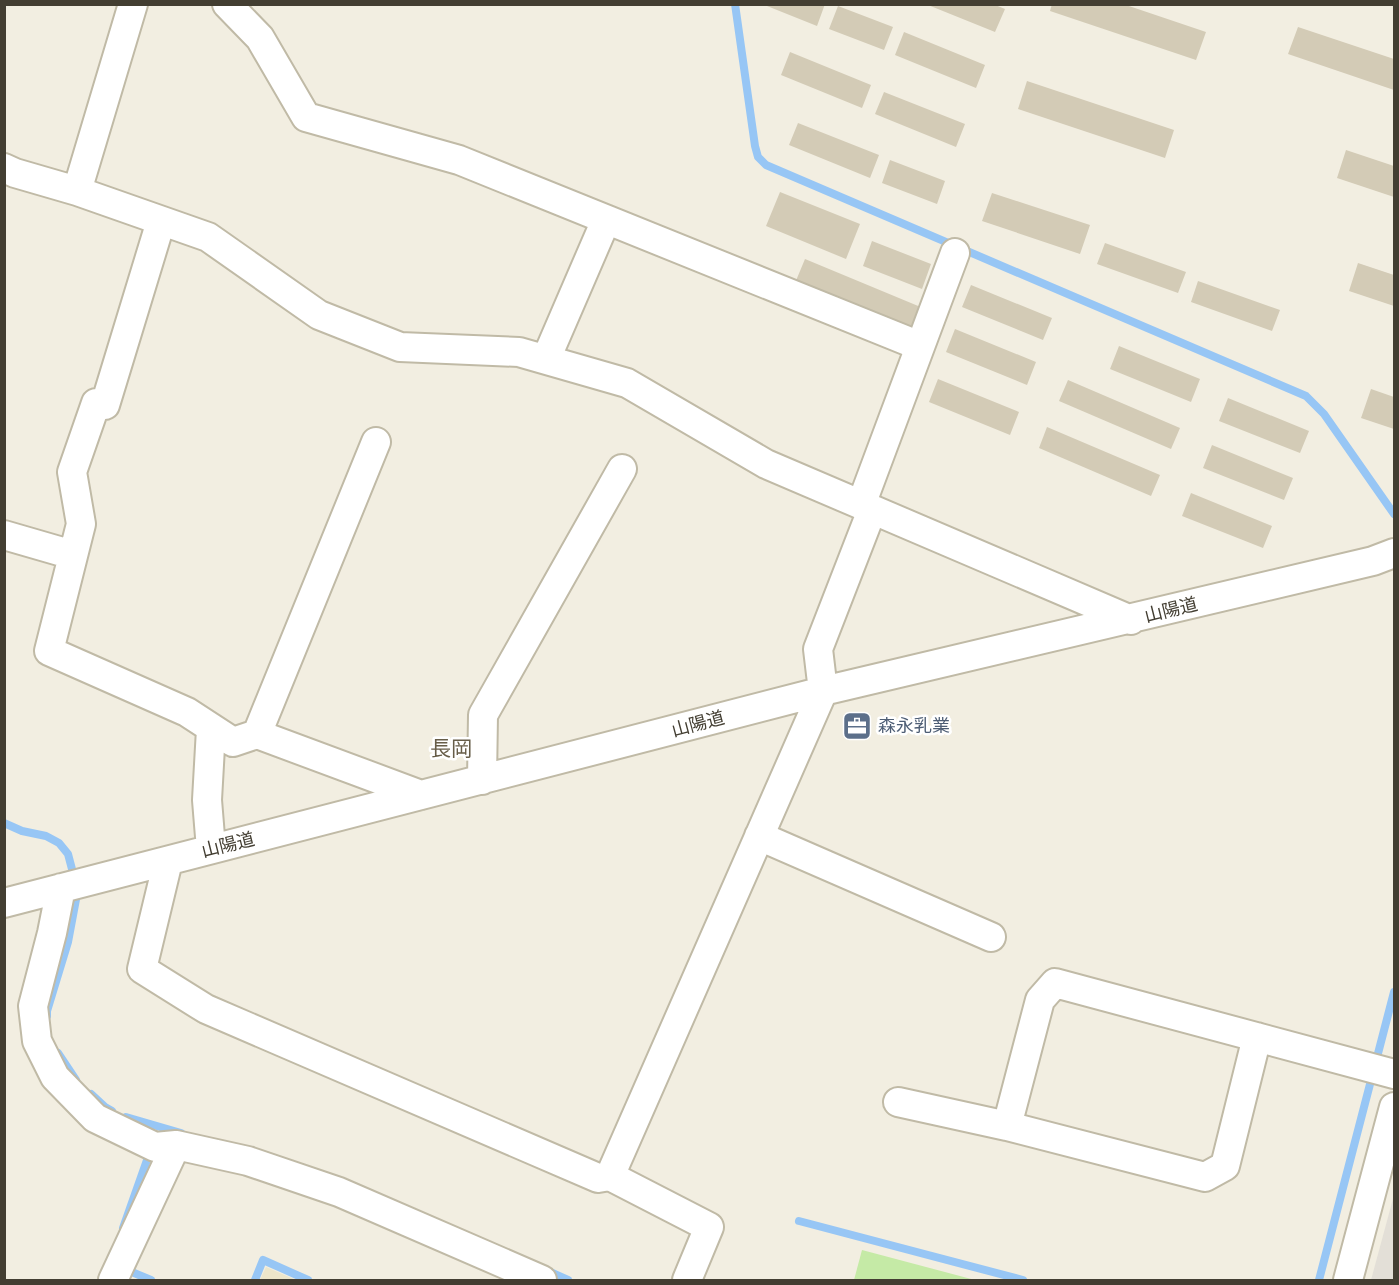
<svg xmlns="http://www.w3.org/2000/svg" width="1399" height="1285" font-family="'Titillium Web','Noto Sans JP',sans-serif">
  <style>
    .industrial { fill: #e3dfd7 }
    .education { fill: #ede6ca }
    .green { fill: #c5eaa6 }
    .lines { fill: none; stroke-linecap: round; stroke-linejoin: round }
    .stream { stroke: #97c6f5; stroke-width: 8 }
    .building { fill: #d3cbb6 }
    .minor-casing { stroke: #c0baa6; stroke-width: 32 }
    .minor { stroke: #fff; stroke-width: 28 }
    .labels { text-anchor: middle; stroke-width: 5; stroke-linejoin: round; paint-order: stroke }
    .street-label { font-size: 18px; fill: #433e32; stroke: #fff }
    .service-label { font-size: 18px; fill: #4e5e75; stroke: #fff; text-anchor: start }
    .quarter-label { font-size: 21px; fill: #675d48; stroke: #fff }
  </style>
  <rect width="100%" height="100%" fill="#f2eee1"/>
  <path class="industrial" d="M1394 1195V1280H1371Z"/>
  <path class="education" d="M266 1267 296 1280H260Z"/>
  <path class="green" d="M862 1250 975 1280H854Z"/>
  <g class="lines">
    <path class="stream" d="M735 4 755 146 758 157 766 165 1306 396 1324 414 1394 514
      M4 823 22 831 46 836 59 843 68 854 73 873
      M47 1016V1011L68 942 77 894
      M58 1053 76 1080
      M91 1094 105 1107 112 1111
      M126 1117 181 1133
      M799 1221 1023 1280
      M123 1228 147 1160
      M127 1270 151 1280
      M548 1271 568 1280
      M255 1280 263 1260 308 1280
      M1319 1280 1394 992"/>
  </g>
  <path class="building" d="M762 4H825L817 26Z
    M993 4 1005 9 995 32 928 5Z
    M1052 4H1123L1206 32 1196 60 1050 11Z
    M838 6 893 27 884 50 829 29Z
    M1298 27 1394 59V90L1288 54Z
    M904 32 985 65 976 88 895 55Z
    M790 52 871 85 862 108 781 75Z
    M1027 81 1174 130 1165 158 1018 109Z
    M884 92 965 124 956 147 875 114Z
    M798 123 879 155 870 178 789 145Z
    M1346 150 1394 166V197L1337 178Z
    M890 160 945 181 937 204 882 183Z
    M780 192 860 224 846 259 766 226Z
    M992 193 1090 225 1080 254 982 221Z
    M872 241 931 264 922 289 863 266Z
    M1105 243 1186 272 1178 293 1097 264Z
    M805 259 923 308 914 331 795 283Z
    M1358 263 1394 275V306L1349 291Z
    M1198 281 1280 310 1272 331 1191 302Z
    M971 285 1052 318 1043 340 962 307Z
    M955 329 1036 362 1027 385 946 352Z
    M1119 346 1200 379 1191 402 1110 369Z
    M938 379 1019 412 1010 435 929 402Z
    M1068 380 1180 428 1171 449 1059 401Z
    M1371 389 1394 397V429L1361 418Z
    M1228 398 1309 431 1300 453 1219 421Z
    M1047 427 1160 475 1151 496 1039 448Z
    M1212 445 1293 478 1284 500 1203 468Z
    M1191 493 1272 526 1263 548 1182 516Z"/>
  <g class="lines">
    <g class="minor-casing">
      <path id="minor" d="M227 4 260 38 306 117 459 160 920 346
        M4 168 15 173 77 191 208 237 319 315 400 347 519 352 627 383 766 464 1131 620
        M77 191 133 4
        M161 221 105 405 96 403 72 472 81 524 49 651 187 712 233 742 257 734 421 795
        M546 359 606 220
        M861 505 955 253
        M4 535 73 555
        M257 734 376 442
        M482 780 483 715 622 469
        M759 836 991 937
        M211 849 207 800 211 729
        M168 861 142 969 206 1009 598 1178 610 1176
        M61 888 52 933 33 1006 37 1041 55 1077 95 1118 155 1147 176 1145 248 1161 339 1192 542 1280
        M4 903 823 691 1373 561 1394 553
        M898 1102 1007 1126 1205 1177 1225 1166 1257 1037
        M1007 1126 1040 1000 1055 983 1394 1074
        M113 1280 176 1145
        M687 1280 709 1227 610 1176 823 691 818 649 872 510
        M1348 1280 1394 1107"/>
    </g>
    <use href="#minor" class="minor"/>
  </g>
  <defs>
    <g id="office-square" transform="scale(1.5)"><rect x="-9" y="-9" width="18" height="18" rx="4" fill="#5c6f8a" stroke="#fff"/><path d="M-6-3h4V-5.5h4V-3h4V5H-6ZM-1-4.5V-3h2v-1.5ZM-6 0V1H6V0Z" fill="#fff"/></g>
  </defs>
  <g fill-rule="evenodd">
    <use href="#office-square" x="857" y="726"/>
  </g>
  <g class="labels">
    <g class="street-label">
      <text transform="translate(1171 610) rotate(-14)" y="6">山陽道</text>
      <text transform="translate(698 724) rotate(-15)" y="6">山陽道</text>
      <text transform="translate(228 845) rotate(-14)" y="6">山陽道</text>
    </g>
    <g class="service-label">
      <text x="878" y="732">森永乳業</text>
    </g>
    <g class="quarter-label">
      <text x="451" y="756">長岡</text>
    </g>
  </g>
  <rect width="1399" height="1285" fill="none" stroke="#433e32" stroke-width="12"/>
</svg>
